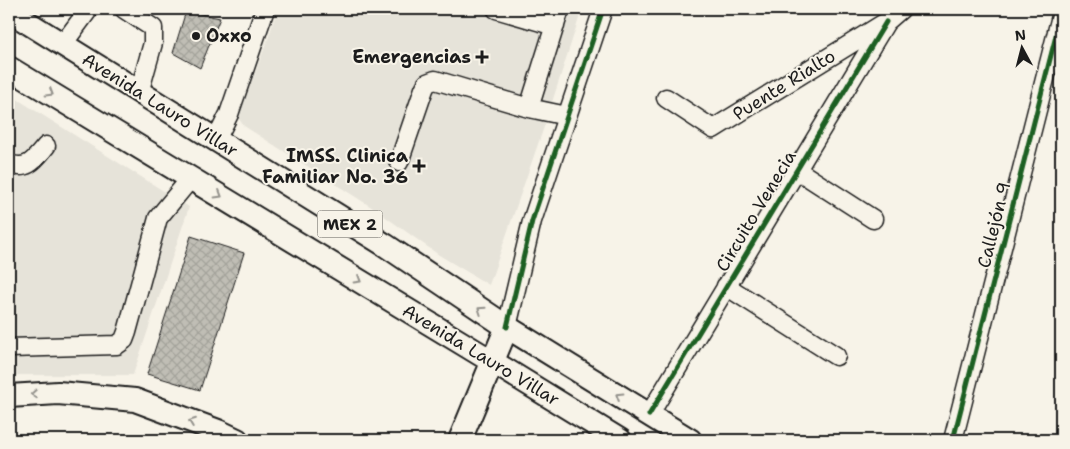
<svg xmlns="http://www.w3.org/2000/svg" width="1070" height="449" font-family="'Shantell Sans',sans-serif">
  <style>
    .built { fill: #e6e3d9 }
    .building { fill: url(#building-cross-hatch); stroke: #1c1c1c }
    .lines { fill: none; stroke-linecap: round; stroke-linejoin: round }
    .minor-casing { stroke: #1c1c1c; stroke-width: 21 }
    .major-casing { stroke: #1c1c1c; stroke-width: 26 }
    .minor { stroke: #f7f3e8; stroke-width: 18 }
    .major { stroke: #f7f3e8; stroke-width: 22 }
    .cycleway-casing { stroke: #f7f3e8; stroke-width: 8 }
    .cycleway { stroke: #1b5e20; stroke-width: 5 }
    .oneway { stroke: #94928c }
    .poi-dot { fill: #1c1c1c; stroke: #f7f3e8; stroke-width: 2 }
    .labels { text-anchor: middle; stroke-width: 4; stroke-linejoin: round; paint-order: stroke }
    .shield { fill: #f7f3e8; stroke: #5e5c59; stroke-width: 1 }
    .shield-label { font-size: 16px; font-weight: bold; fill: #1c1c1c }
    .poi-label { font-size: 18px; font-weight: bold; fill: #1c1c1c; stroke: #f7f3e8; text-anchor: end }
    .street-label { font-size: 18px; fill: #1c1c1c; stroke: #f7f3e8 }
  </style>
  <defs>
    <pattern id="building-cross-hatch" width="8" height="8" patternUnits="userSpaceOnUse" patternTransform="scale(1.25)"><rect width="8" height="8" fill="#c0beb5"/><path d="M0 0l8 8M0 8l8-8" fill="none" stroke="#a4a39b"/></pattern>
  </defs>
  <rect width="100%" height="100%" fill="#f7f3e8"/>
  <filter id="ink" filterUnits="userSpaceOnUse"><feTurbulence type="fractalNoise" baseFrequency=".02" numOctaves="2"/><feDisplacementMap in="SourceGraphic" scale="10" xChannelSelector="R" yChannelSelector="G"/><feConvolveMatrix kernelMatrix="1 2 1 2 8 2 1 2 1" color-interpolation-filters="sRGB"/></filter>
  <g filter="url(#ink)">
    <path class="built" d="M277 9H582L545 124 489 285 439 255 373 208 244 126 238 118 270 33Z
      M9 94 189 207 133 375H19L9 377Z"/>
    <path class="building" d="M186 11 220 18 200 68 173 53Z
      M191 236 244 253 200 390 147 374Z"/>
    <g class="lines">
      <g class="minor-casing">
        <path id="minor" d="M124 9 153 28V43L139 93
          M496 9 555 26
          M63 44 89 9
          M666 98 713 129 886 22 901 9
          M529 108 560 9
          M216 140 229 114 265 9
          M399 162 424 89 427 83 435 80 529 108 567 116
          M9 164C28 171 35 159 46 146
          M797 170 873 219
          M726 286 836 356
          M507 327 532 221 603 9
          M9 348 117 345 124 340 127 332 158 218 191 178
          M649 415 886 22
          M953 440 1061 16"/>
      </g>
      <g class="major-casing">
        <path id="major" d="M9 11 385 245 507 327 690 440
          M9 68 493 362 620 440
          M9 396 58 393 135 400 218 431 237 440
          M460 440 507 327"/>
      </g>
      <use href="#minor" class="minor"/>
      <use href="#major" class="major"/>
      <g class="cycleway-casing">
        <path id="cycleway" d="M507 327 532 221 603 9
          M649 415 886 22
          M953 440 1061 16"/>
      </g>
      <use href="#cycleway" class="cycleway"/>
    </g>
    <defs><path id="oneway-chevron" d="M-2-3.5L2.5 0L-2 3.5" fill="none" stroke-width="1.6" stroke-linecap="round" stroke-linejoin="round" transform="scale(1.25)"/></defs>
    <g class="oneway">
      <use href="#oneway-chevron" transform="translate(50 93) rotate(31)"/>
      <use href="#oneway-chevron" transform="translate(219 195) rotate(31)"/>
      <use href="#oneway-chevron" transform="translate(358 280) rotate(31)"/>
      <use href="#oneway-chevron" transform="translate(481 310) rotate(-146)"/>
      <use href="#oneway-chevron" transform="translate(34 394) rotate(176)"/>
      <use href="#oneway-chevron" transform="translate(619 396) rotate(-148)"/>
      <use href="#oneway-chevron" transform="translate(192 422) rotate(-159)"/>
    </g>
  </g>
  <g class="poi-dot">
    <circle cx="196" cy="36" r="5"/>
    <path d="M479.5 49.5h5v5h5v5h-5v5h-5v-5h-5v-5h5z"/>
    <path d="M416.5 158.5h5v5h5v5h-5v5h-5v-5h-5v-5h5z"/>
  </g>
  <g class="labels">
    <rect class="shield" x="317.5" y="210.5" width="65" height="27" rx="4"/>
    <g class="shield-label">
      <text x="350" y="230">MEX 2</text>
    </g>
    <g class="poi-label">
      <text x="206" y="42" text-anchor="start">Oxxo</text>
      <text x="471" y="63">Emergencias</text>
      <text x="408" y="162">IMSS. Clinica<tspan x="408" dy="21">Familiar No. 36</tspan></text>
    </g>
    <g class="street-label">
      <text transform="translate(784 85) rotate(-32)" y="6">Puente Rialto</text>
      <text transform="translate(160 105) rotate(32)" y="6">Avenida Lauro Villar</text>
      <text transform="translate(756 211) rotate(-59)" y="6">Circuito Venecia</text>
      <text transform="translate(994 225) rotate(-76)" y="6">Callejón 9</text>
      <text transform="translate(481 355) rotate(31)" y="6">Avenida Lauro Villar</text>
    </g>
  </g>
  <rect width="1070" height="449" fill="none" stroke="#f7f3e8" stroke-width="30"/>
  <rect x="15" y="15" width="1040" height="419" fill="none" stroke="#1c1c1c" stroke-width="2" filter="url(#ink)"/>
  <g transform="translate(1022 48) rotate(353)" stroke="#f7f3e8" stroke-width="4" paint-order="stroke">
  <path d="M0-4L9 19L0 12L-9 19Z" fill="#1c1c1c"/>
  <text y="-8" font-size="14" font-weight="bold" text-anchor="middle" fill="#1c1c1c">N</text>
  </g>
</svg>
